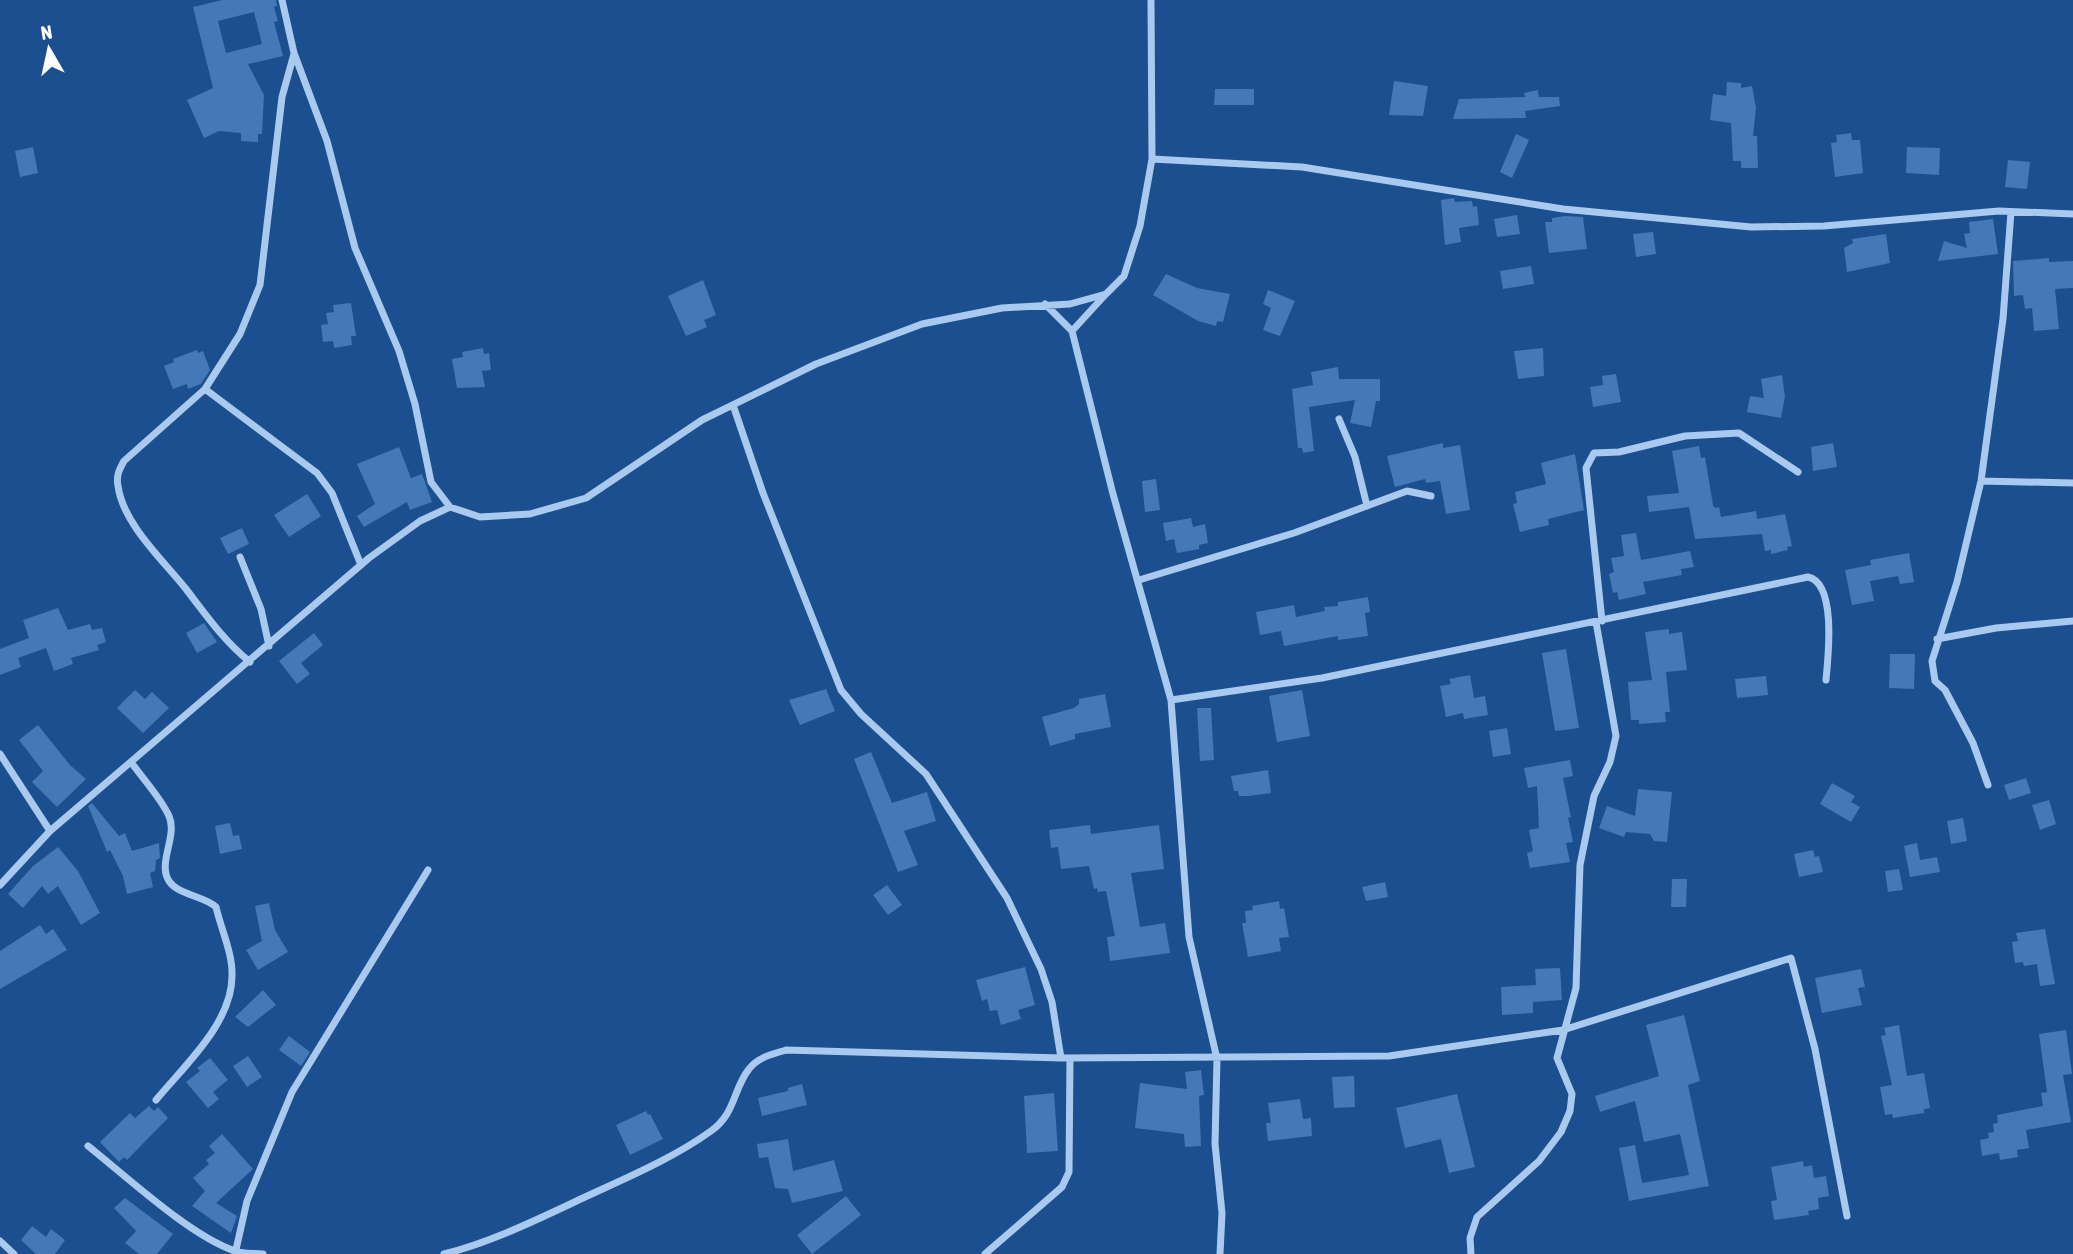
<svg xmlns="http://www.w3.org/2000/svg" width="2073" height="1254" font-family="'Asap Condensed',sans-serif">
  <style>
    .building { fill: #4478b7; fill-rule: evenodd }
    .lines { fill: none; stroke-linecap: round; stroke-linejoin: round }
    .minor { stroke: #a9c9ee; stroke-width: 7 }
  </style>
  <rect width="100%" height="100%" fill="#1b4f8f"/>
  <path class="building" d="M222 0H276L277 6 274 7 278 21 274 22 283 56 248 64 264 95 262 134H258V142L241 141V133L219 131 204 138 187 100 213 88 193 7ZM254 12 262 44 226 53 218 21Z
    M1394 81 1428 86 1423 116 1389 115Z
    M1727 82 1741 83V88L1752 86 1756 108 1753 136H1757L1758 168H1741V161H1733L1731 123 1710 120 1713 94 1726 96Z
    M1215 89H1254V105H1214Z
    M1538 90 1539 97H1559L1560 106 1525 111 1526 118 1453 119 1459 99 1525 97 1524 93Z
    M1851 133 1852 140H1860L1863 173 1835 177 1831 143 1837 142 1836 135Z
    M1516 134 1529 140 1512 178 1500 172Z
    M33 147 38 173 20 177 15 151Z
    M1907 147 1940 148 1939 175 1906 173Z
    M2008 160 2030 162 2027 189 2005 187Z
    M1454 198 1455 202 1472 201 1473 207 1477 206 1479 225 1459 228 1461 242 1445 245 1441 200Z
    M1517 215 1520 234 1497 237 1494 219Z
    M1565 216 1583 217 1587 249 1549 253 1545 222H1552V218Z
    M1993 219 1998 254 1938 261 1944 241 1967 248 1964 234 1970 233 1969 222Z
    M1653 232 1656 254 1636 257 1633 234Z
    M1886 234 1890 263 1847 272 1844 248 1853 243 1852 239Z
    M2049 258V262L2073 261V288L2055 289 2059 329 2034 331 2032 308 2025 309 2023 295 2014 296 2013 261Z
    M1531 266 1534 284 1503 289 1500 271Z
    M1166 274 1197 288 1230 294 1223 322 1217 321 1216 326 1198 321 1153 295Z
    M703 280 716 315 704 320 707 327 686 336 668 296Z
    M1268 290 1295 301 1280 336 1263 330 1271 308 1263 304Z
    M351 303 356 336H351L352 345 334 348 333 341 323 342 321 325 328 324 326 313 334 312 333 305Z
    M483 348 484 354 489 353 491 370 482 371 485 387 457 388 452 359 463 357 462 352Z
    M1543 348 1544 376 1518 379 1514 351Z
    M197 350 198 353 203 351 210 370 201 384 188 389 187 384 173 389 164 366 174 362 173 359Z
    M1338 367 1339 379H1380V401H1376L1371 427 1350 423 1355 400 1309 407 1314 451 1303 453 1302 448H1298L1292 389 1313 385 1311 372Z
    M1616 374 1621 402 1593 407 1590 387 1603 385 1602 376Z
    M1782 375 1785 397 1781 418 1747 412 1750 396 1764 398 1761 379Z
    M1443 443V448L1460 445 1470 510 1446 514 1440 481 1426 483 1425 479 1395 487 1387 456Z
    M1833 443 1837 467 1813 471 1811 447Z
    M1699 446 1701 458 1705 457 1713 505 1715 508 1719 507 1721 517 1756 511 1757 519 1785 514 1792 546 1787 547 1788 550 1771 554V550L1765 551 1762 534 1695 539 1689 507 1649 512 1647 496 1679 493 1672 451Z
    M399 447 411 478 422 474 432 502 410 510 407 502 364 527 357 516 375 504 357 464Z
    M1575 454 1584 510 1548 519 1549 525 1520 532 1513 504 1517 503 1515 492 1546 484 1541 463Z
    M1156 479 1160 510 1145 512 1142 481Z
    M307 494 321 516 289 537 274 515Z
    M1191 518 1193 527 1205 524 1208 543 1199 545V549L1177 553 1174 539 1166 541 1163 523Z
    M242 528 249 544 228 554 220 538Z
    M1636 533 1641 560 1690 551 1694 567 1681 569 1682 575 1643 582 1646 594 1619 600 1617 592 1613 593 1609 574 1614 572 1611 558 1624 556 1621 535Z
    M1909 553 1914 582 1900 584 1898 576 1870 581 1874 601 1852 605 1845 570 1871 565 1870 560Z
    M1368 597 1370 612 1365 613 1368 636 1338 640V636L1284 646 1281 631 1260 635 1256 612 1294 605 1296 617 1325 611 1324 607 1338 606V602Z
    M58 608 68 630 90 624 92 630 102 628 106 642 97 645 99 650 71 658 73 664 54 671 46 648 18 658 21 667 0 675V649L29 638 23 620Z
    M204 623 217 642 197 653 186 633Z
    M1669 629V634L1682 632 1687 670 1666 672 1670 712H1665L1666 722 1639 724V720H1631L1628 682 1652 680 1645 632Z
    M314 633 323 645 301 663 310 674 297 684 279 661Z
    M1566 649 1579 728 1555 731 1542 653Z
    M1890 654H1915L1914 689 1889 688Z
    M1470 675 1474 698 1485 696 1488 715 1464 719 1463 713 1446 717 1440 686 1451 684 1449 679Z
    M1766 676 1768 695 1737 698 1735 679Z
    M826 689 835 711 800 725 789 700Z
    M135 690 145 699 152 692 169 708 143 733 117 708Z
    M1302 690 1310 736 1277 742 1269 696Z
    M1105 694 1111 727 1075 734V739L1050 746 1042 717 1074 708 1079 704V699Z
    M1197 708H1211L1214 760 1200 761Z
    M38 725 70 765 86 779 57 807 32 782 43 771 19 740Z
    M1507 728 1511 754 1493 757 1489 731Z
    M871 752 892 803 927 792 936 821 904 831 918 865 898 872 854 759Z
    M1570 760 1573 776 1563 778 1571 818 1568 817 1573 842 1566 843 1570 862 1530 868 1527 853 1533 851 1529 830 1539 828 1537 786 1528 788 1524 768Z
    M1268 770 1271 793 1249 796H1239L1238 791H1234L1231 776Z
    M2026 778 2031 793 2009 800 2004 785Z
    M1832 783 1855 796 1851 802 1860 807 1851 822 1820 804Z
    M1638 789 1672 792 1667 842 1654 841 1650 834 1626 832 1624 837 1599 828 1607 806 1635 816Z
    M2049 800 2056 824 2040 830 2032 805Z
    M92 803 119 836 125 833 132 851 159 843 160 858 156 860 155 871 150 873 153 887 127 894 123 876 110 850 107 852 88 806Z
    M1963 818 1967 841 1951 844 1947 821Z
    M230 823 233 836 239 835 242 849 220 854 215 826Z
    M1090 825 1091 834 1159 825 1164 869 1131 873 1140 927 1165 923 1170 953 1110 961 1107 937 1115 936 1106 891 1098 892 1097 888 1094 889 1089 866 1061 869 1058 847 1051 848 1049 830Z
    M1917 843 1920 860 1937 857 1940 872 1910 877 1904 846Z
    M58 847 78 871 100 913 81 925 58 886 48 894 42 886 23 908 8 894 33 866Z
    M1813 850 1815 857 1819 856 1823 872 1799 877 1794 854Z
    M1899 869 1903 890 1888 892 1885 871Z
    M1672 879H1687L1686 907H1671Z
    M1385 882 1388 897 1366 901 1362 887Z
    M887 885 902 905 888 915 873 895Z
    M1279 901 1280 909 1284 908 1289 937 1279 938 1281 951 1248 957 1242 923H1246L1245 911 1253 910 1252 906Z
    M269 903 275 930 288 952 258 970 246 950 262 941 255 906Z
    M40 925 46 934 53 929 67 950 0 989V951Z
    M2045 929 2055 984 2040 986 2037 964 2024 966 2023 962 2015 963 2012 942 2018 941 2016 933Z
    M1025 967 1035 1005 1018 1010 1021 1019 1001 1025 997 1010 990 1011 987 999 982 1001 976 980Z
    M1560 968 1562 1000 1533 1002V1013L1502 1015 1501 987 1536 985 1535 969Z
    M1861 969 1865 987 1858 988 1862 1005 1822 1013 1815 978Z
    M263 990 276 1005 248 1027 235 1017Z
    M1684 1015 1700 1081 1688 1085 1709 1186 1629 1201 1619 1148 1635 1145 1642 1183 1689 1175 1680 1134 1644 1142 1635 1101 1600 1112 1595 1096 1659 1076 1646 1025Z
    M1899 1025 1907 1076 1924 1073 1930 1108 1924 1109V1113L1893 1118 1892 1114 1885 1115 1880 1087 1892 1085 1881 1036 1886 1035 1884 1028Z
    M2066 1030 2072 1074 2063 1075 2071 1122 2026 1130 2029 1148 2017 1150 2018 1157 2000 1160 1999 1153 1982 1156 1980 1140 1989 1138 1988 1133 1994 1132 1993 1124 1998 1123 1997 1115 2043 1106 2041 1093 2047 1092 2039 1034Z
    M289 1036 310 1052 301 1066 279 1050Z
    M248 1056 262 1077 247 1087 233 1066Z
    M210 1058 228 1080 213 1092 219 1099 208 1108 186 1082 200 1071 197 1068Z
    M1201 1070 1204 1095 1199 1096 1201 1146 1185 1147 1184 1134 1135 1128 1140 1083 1187 1089 1185 1072Z
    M1354 1076 1355 1107 1334 1108 1332 1077Z
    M802 1084 807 1105 762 1116 758 1098 788 1091V1088Z
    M1054 1093 1058 1151 1027 1153 1024 1096Z
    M1457 1094 1475 1167 1449 1173 1441 1139 1405 1148 1396 1108Z
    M1300 1099 1303 1119 1311 1118 1312 1136 1268 1141 1266 1123H1271L1268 1103Z
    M149 1106 154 1111 158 1107 168 1118 127 1160 124 1157 119 1162 100 1142 130 1113 135 1118Z
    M646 1111 648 1115 650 1114 663 1139 630 1155 616 1125Z
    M222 1134 253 1169 216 1203 237 1216 231 1233 192 1206 205 1191 193 1178 209 1164 206 1160 215 1153 209 1146Z
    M788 1139 793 1171 834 1160 843 1191 792 1203 788 1189 775 1188 768 1157 759 1158 757 1144Z
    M1803 1161 1804 1167 1812 1165 1814 1178 1826 1176 1829 1196 1818 1198 1819 1209 1808 1211 1809 1215 1774 1220 1771 1201 1777 1200 1771 1167Z
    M846 1196 861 1215 812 1254 797 1235Z
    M125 1198 173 1234 157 1254H139L125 1243 136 1231 114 1208Z
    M32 1226 46 1237 51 1229 65 1240 55 1254H36L21 1240Z"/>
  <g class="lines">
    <path class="minor" d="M282 0 294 53 327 141 355 248 399 351 415 404 431 482 450 507 480 517 530 514 586 498 702 420 816 364 922 324 1002 308 1070 304 1106 294 1124 276 1140 226 1152 159 1151 0
      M1152 159 1302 167 1563 209 1751 227 1824 226 1999 211 2073 214
      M1045 304 1072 331 1113 494 1171 700 1189 937 1217 1059 1215 1144 1222 1213 1220 1254
      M1072 331 1105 295
      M205 389 317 473 332 493 361 565
      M733 405 763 493 841 690 861 714 926 774 1007 898 1041 969 1052 1002 1061 1058
      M1339 419 1355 457 1367 506
      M1981 481 2073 483
      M240 557 261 609 269 646
      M1139 580 1294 533 1407 491 1431 496
      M1602 621 1586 468 1594 453 1619 452 1685 436 1739 433 1798 472
      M1937 639 1996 628 2073 621
      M250 662C224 641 206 615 186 589 164 561 123 524 118 486 116 476 119 470 124 461L205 389 240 334 260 285 282 97 294 54
      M1171 700 1322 678 1808 577C1837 583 1828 658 1826 680
      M0 754 50 831
      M131 762C143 779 161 798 169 816 178 836 157 863 169 881 178 895 204 896 216 907 221 929 233 954 232 976 232 1023 185 1065 156 1100
      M1988 785 1973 743 1945 690 1935 681 1932 661 1957 582 1981 481 2003 319 2011 212
      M0 885 50 831 369 558 420 521 450 507
      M88 1146C126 1176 190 1236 235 1251 243 1254 254 1253 263 1254
      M0 1241 14 1254
      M235 1254 247 1201 292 1092 428 870
      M444 1254C492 1242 538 1219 583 1198 626 1178 672 1159 711 1131 736 1113 733 1089 749 1069 758 1057 773 1054 786 1050L1061 1058 1389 1056 1563 1030 1791 958 1815 1049 1847 1216
      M985 1254 1062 1187 1069 1172 1070 1058
      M1471 1254 1470 1238 1477 1217 1539 1161 1561 1132 1570 1111 1572 1094 1557 1058 1576 988 1580 865 1594 796 1610 762 1616 736 1596 622"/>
  </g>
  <g transform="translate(49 49) rotate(351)" stroke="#1b4f8f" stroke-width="5" paint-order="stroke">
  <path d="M0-5L12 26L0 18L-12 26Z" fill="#ffffff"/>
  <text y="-10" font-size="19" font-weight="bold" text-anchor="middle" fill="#ffffff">N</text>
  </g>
</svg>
